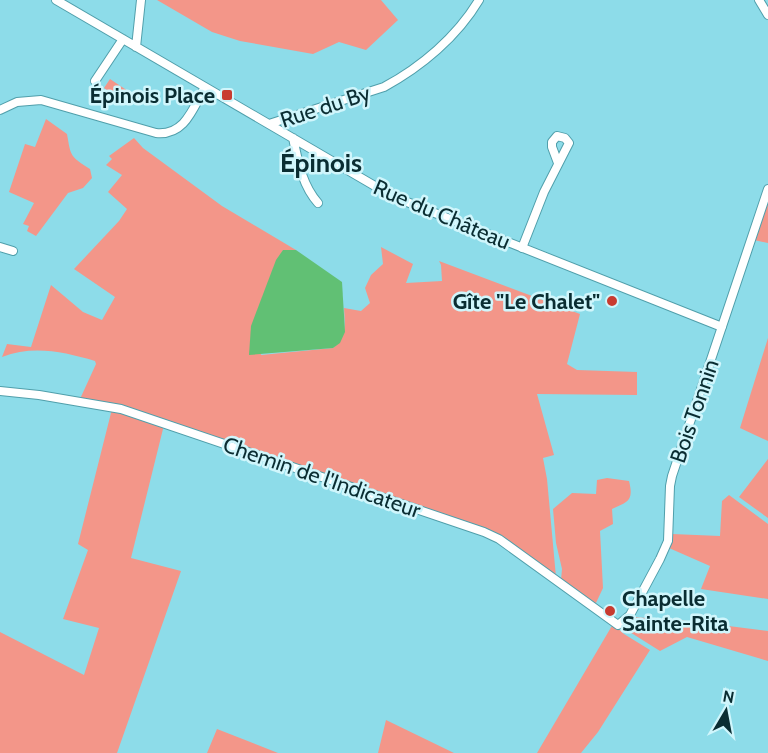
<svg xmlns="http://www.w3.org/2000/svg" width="768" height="753" font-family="Cabin,sans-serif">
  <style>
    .green { fill: #f39689 }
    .water { fill: #61c074 }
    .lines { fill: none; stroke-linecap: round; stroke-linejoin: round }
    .minor-casing { stroke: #509fab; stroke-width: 10 }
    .minor { stroke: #fff; stroke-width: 8 }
    .poi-dot { fill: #c83b30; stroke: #d0f6fc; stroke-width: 2 }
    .labels { text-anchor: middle; stroke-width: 5; stroke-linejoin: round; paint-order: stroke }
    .poi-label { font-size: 22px; font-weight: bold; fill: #0a2d32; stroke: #d0f6fc; text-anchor: end }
    .street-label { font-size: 22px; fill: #0a2d32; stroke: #d0f6fc }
    .quarter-label { font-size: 26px; font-weight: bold; fill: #0a2d32; stroke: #d0f6fc }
  </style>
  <rect width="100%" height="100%" fill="#8ddce9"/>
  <path class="green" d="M157 0H381L398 20 366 50 339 42 313 54 240 41 212 32Z
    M110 79 128 91 121 100 104 88Z
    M46 119 67 134C71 157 70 156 90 169L92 178 83 188 68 193 36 236 27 231 29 226 23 224 34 203 9 192 25 144 35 147Z
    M134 138 143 148 222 206 296 250H283L261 355 333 348C347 337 345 324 344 308L361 311 370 303 365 288 371 275 383 264 381 247 413 264 406 283 442 281 441 265 439 261 580 314 567 364 577 370 637 372V395L537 394 554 455 543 458 547 479 556 577 498 535 80 399 96 364 95 361C64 352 33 345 2 357L7 344 31 347 51 285 83 312 102 320 115 297 74 269 119 221 127 209 108 192 122 175 106 165 112 159 109 156Z
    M768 198V243L754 240Z
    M768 338V441L740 428Z
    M112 409 164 425 131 558 181 571 117 753H0V632L84 675 99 628 63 619 88 550 78 544Z
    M768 459V518L739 497Z
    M607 478 629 481C634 501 628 502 612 509L613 524 600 531 603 588 595 605 561 580 562 569 556 543 553 509 572 493 596 494 597 480Z
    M729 495 768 524V599L701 589 710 566 669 548 672 534 720 536 722 501Z
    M632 617 689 621 768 631V661L687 637 660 651 625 629Z
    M613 624 624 634 650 650 598 732 581 753H537Z
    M386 720 454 753H378Z
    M217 729 278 753H207Z"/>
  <path class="water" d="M283 250H296L342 282 345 332 340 343 333 348 249 355 251 326 276 260Z"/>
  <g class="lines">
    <g class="minor-casing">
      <path id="minor" d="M56 0 392 196 722 327
        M759 0 768 15
        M136 47 141 0
        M95 81 123 39
        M0 110 17 102 41 100 156 133C185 136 193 108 205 87
        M269 124 384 87C421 67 457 37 479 0
        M293 138C298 161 302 185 318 203
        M0 247 13 251
        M522 248 544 192 569 143 565 138 557 136 552 142V147L558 163
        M0 391 39 395 121 409 484 532 499 539 618 625 630 615 660 559 668 541 670 486 672 476 768 189"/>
    </g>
    <use href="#minor" class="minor"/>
  </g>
  <g class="poi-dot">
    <rect x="221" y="89" width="12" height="12" rx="3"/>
    <circle cx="612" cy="301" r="6"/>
    <circle cx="610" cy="611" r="6"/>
  </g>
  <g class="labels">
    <g class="poi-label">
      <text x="215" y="103">Épinois Place</text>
      <text x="600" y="309">Gîte "Le Chalet"</text>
      <text x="622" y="606" text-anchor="start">Chapelle<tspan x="622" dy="25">Sainte-Rita</tspan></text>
    </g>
    <g class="street-label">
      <text transform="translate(325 106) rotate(-18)" y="8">Rue du By</text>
      <text transform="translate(442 214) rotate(23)" y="8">Rue du Château</text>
      <text transform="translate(694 411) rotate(-71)" y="8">Bois Tonnin</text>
      <text transform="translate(322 477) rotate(19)" y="8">Chemin de l'Indicateur</text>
    </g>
    <g class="quarter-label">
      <text x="321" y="172">Épinois</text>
    </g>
  </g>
  <g transform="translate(726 711) rotate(10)" stroke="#d0f6fc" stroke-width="4.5" paint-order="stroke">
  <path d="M0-4.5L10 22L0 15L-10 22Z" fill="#0a2d32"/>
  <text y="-9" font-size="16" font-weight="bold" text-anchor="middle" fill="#0a2d32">N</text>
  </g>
</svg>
